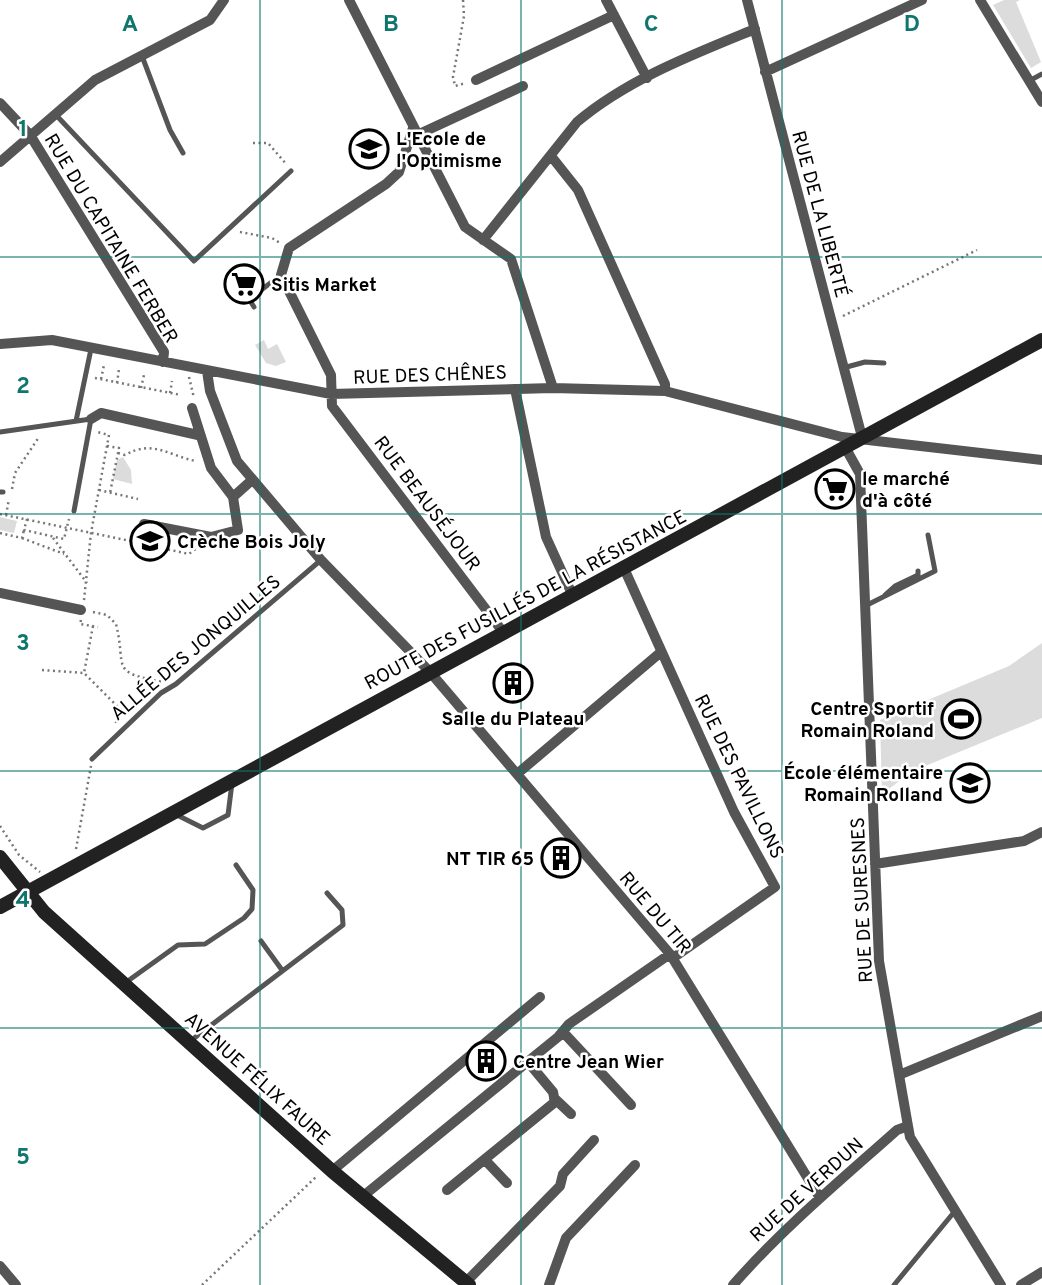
<svg xmlns="http://www.w3.org/2000/svg" width="1042" height="1285" font-family="Overpass,sans-serif">
  <style>
    .green { fill: #dcdcdc }
    .lines { fill: none; stroke-linecap: round; stroke-linejoin: round }
    .path { stroke: #777; stroke-width: 2.5; stroke-dasharray: 2 3.5; stroke-linecap: butt }
    .lane { stroke: #555; stroke-width: 5 }
    .street { stroke: #555; stroke-width: 10 }
    .secondary { stroke: #222; stroke-width: 14 }
    .grid { fill: none; stroke: #0f766e; stroke-width: 2; stroke-opacity: 0.55 }
    .labels { text-anchor: middle; stroke-width: 5; stroke-linejoin: round; paint-order: stroke }
    .poi-label { font-size: 19px; font-weight: bold; fill: #000; stroke: #fff; text-anchor: start }
    .street-label { font-size: 19px; fill: #000; stroke: #fff }
    .grid-label { font-size: 23px; text-anchor: middle; font-weight: bold; fill: #0f766e; stroke: #fff; stroke-width: 5; stroke-linejoin: round; paint-order: stroke }
  </style>
  <rect width="100%" height="100%" fill="#fff"/>
  <path class="green" d="M1004 0H1020L1016 2 1041 62 1031 68 993 5Z
    M264 340 268 349 277 344 286 362 276 366 266 363 255 345Z
    M123 457 131 470 132 484 113 479 117 460Z
    M0 517 17 521 14 533 0 530Z
    M1042 643V718L913 771 882 794 880 720 1009 666Z"/>
  <g class="lines">
    <path class="path" d="M463 0 464 16 453 77 455 86 466 83
      M253 143H268L287 165
      M240 232 272 238 280 243
      M843 316 977 250
      M189 377 194 398
      M95 378 181 395
      M101 379 104 365
      M117 383 119 369
      M141 388 144 375
      M170 393 172 381
      M107 446 119 448 110 493
      M118 453 125 455C153 439 169 456 196 461
      M12 489 15 473 39 437
      M99 490 138 499
      M0 514 145 544
      M6 515 9 499
      M27 519 24 530 64 539 69 519
      M0 533 22 538 24 530
      M22 538 64 554
      M53 538 87 583
      M152 546 189 554 198 547
      M84 600 91 533 109 435 97 432
      M93 612 107 615 116 624C127 668 108 672 163 682
      M81 620 80 624 98 627
      M93 626 84 673 117 706 116 723
      M42 670 84 673
      M0 826 19 855 40 872
      M76 849 91 766
      M202 1285 317 1176"/>
    <path class="lane" d="M142 56 170 130 183 153
      M1029 81 1042 74
      M55 114 194 261 291 171
      M254 307 249 299 281 275
      M843 368 865 362 884 363
      M76 421 91 349
      M0 432 91 419 74 511
      M0 492H3
      M885 595 895 586 918 575V571
      M865 606 935 571 928 535
      M92 759 161 693 176 684 321 560
      M175 814 203 828 228 815 232 783
      M261 941 282 970
      M125 983 178 945 205 944 244 918 252 909 253 890 236 865
      M189 1042 343 925 342 910 327 893
      M894 1285 955 1211"/>
    <path class="street" d="M349 0 465 227 511 259 553 388
      M606 0 647 78
      M747 0 862 437
      M980 0 1042 102
      M765 72 922 0
      M476 80 614 15
      M0 103 30 135 164 352 163 362
      M413 128 399 172 386 184 289 248 281 275 331 375 332 406 503 632
      M417 135 523 86
      M551 156 578 190 665 384V391
      M0 162 95 80 210 20 224 0
      M483 240 577 122C628 79 694 54 755 29
      M0 344 52 340 331 394 553 388 665 391 842 437 1042 460
      M207 371 210 391 237 461 321 560 430 672 670 954 820 1198
      M515 389 546 537 572 594
      M192 408 211 468 233 497
      M91 419 101 413 198 435
      M845 447 860 474 879 961 908 1126 910 1137 1001 1285
      M144 524 211 537 238 530 233 497 252 480
      M623 566 734 812 775 887 673 958
      M0 593 81 610
      M517 774 661 652
      M875 864 1024 841 1042 832
      M563 1032 631 1105
      M899 1075 1042 1016
      M554 1098 571 1114
      M486 1161 507 1183
      M332 1171 540 997
      M447 1190 555 1102 553 1092 528 1062
      M362 1197 558 1037 569 1024 670 954
      M0 1266 16 1285
      M466 1282 560 1186 563 1174 594 1140
      M549 1285 566 1238 635 1165
      M733 1285C783 1228 841 1180 897 1130L908 1126
      M1021 1285 1042 1272"/>
    <path class="secondary" d="M0 857 44 912 332 1171 469 1285
      M0 907 1042 340"/>
  </g>
  <path class="grid" d="M260 0V1285M521 0V1285M782 0V1285M0 257H1042M0 514H1042M0 771H1042M0 1028H1042"/>
  <defs>
    <g id="school-ring" transform="scale(2.0125)"><circle r="9.5" fill="#fff" stroke="#000" stroke-width="1.5"/><path d="M0-5L7-2L0 1L-7-2ZM-4 1L0 2.5L4 1V4Q0 6-4 4Z" fill="#000"/></g>
    <g id="supermarket-ring" transform="scale(2.0125)"><circle r="9.5" fill="#fff" stroke="#000" stroke-width="1.5"/><path d="M-6-5.5h2.5l.6 2H6L4.5 2H-2.5L-4.4-4H-6ZM-1.5 3.2a1.3 1.3 0 1 0 .1 0ZM3 3.2a1.3 1.3 0 1 0 .1 0Z" fill="#000"/></g>
    <g id="building-ring" transform="scale(2.0125)"><circle r="9.5" fill="#fff" stroke="#000" stroke-width="1.5"/><path d="M-4-6H4V6H1V3H-1V6H-4ZM-2.5-4.3h1.7v1.8h-1.7ZM.8-4.3h1.7v1.8H.8ZM-2.5-1h1.7V.8h-1.7ZM.8-1h1.7V.8H.8Z" fill="#000"/></g>
    <g id="stadium-ring" transform="scale(2.0125)"><circle r="9.5" fill="#fff" stroke="#000" stroke-width="1.5"/><path d="M0-5a6.5 5 0 1 0 0 10a6.5 5 0 1 0 0-10ZM-3.5-1.8h7v3.6h-7Z" fill="#000"/></g>
  </defs>
  <g fill-rule="evenodd">
    <use href="#school-ring" x="369" y="149"/>
    <use href="#supermarket-ring" x="244" y="284"/>
    <use href="#supermarket-ring" x="835" y="489"/>
    <use href="#school-ring" x="150" y="541"/>
    <use href="#building-ring" x="513" y="683"/>
    <use href="#stadium-ring" x="961" y="719"/>
    <use href="#school-ring" x="970" y="783"/>
    <use href="#building-ring" x="561" y="858"/>
    <use href="#building-ring" x="486" y="1061"/>
  </g>
  <g class="labels">
    <g class="poi-label">
      <text x="396" y="145">L'Ecole de<tspan x="396" dy="22">l'Optimisme</tspan></text>
      <text x="271" y="291">Sitis Market</text>
      <text x="862" y="485">le marché<tspan x="862" dy="22">d'à côté</tspan></text>
      <text x="177" y="548">Crèche Bois Joly</text>
      <text x="934" y="715" text-anchor="end">Centre Sportif<tspan x="934" dy="22">Romain Roland</tspan></text>
      <text x="513" y="725" text-anchor="middle">Salle du Plateau</text>
      <text x="943" y="779" text-anchor="end">École élémentaire<tspan x="943" dy="22">Romain Rolland</tspan></text>
      <text x="534" y="865" text-anchor="end">NT TIR 65</text>
      <text x="513" y="1068">Centre Jean Wier</text>
    </g>
    <g class="street-label">
      <text transform="translate(821 214) rotate(75)" y="7">RUE DE LA LIBERTÉ</text>
      <text transform="translate(112 238) rotate(59)" y="7">RUE DU CAPITAINE FERBER</text>
      <text transform="translate(430 374) rotate(-2)" y="7">RUE DES CHÊNES</text>
      <text transform="translate(428 503) rotate(53)" y="7">RUE BEAUSÉJOUR</text>
      <text transform="translate(525 599) rotate(-28)" y="7">ROUTE DES FUSILLÉS DE LA RÉSISTANCE</text>
      <text transform="translate(195 647) rotate(-40)" y="7">ALLÉE DES JONQUILLES</text>
      <text transform="translate(740 776) rotate(64)" y="7">RUE DES PAVILLONS</text>
      <text transform="translate(861 900) rotate(-93)" y="7">RUE DE SURESNES</text>
      <text transform="translate(656 912) rotate(50)" y="7">RUE DU TIR</text>
      <text transform="translate(258 1078) rotate(42)" y="7">AVENUE FÉLIX FAURE</text>
      <text transform="translate(806 1189) rotate(-42)" y="7">RUE DE VERDUN</text>
    </g>
  </g>
  <g class="grid-label">
    <text x="130" y="31">A</text>
    <text x="391" y="31">B</text>
    <text x="651" y="31">C</text>
    <text x="912" y="31">D</text>
    <text x="23" y="136">1</text>
    <text x="23" y="393">2</text>
    <text x="23" y="650">3</text>
    <text x="23" y="907">4</text>
    <text x="23" y="1164">5</text>
  </g>
</svg>
